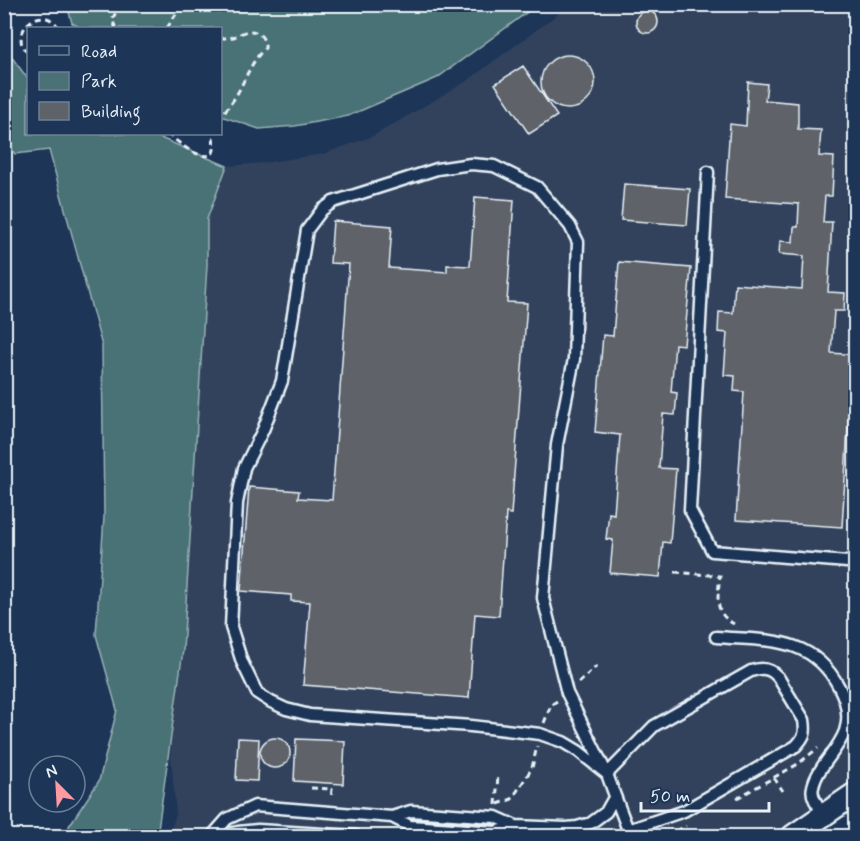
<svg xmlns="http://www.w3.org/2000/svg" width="860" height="841" font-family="Mynerve,sans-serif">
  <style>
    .built { fill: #30425c }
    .green { fill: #4a7276; stroke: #99b2b7; stroke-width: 1.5 }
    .building { fill: #5e6269; stroke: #e8f1f8; stroke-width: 1.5 }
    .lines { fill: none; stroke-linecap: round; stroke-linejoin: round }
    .service-casing { stroke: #e8f1f8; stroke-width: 15 }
    .minor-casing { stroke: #e8f1f8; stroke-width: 26 }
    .path { stroke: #e8f1f8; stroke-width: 3; stroke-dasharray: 6 4.5; stroke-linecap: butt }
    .service { stroke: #1d3557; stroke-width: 10 }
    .minor { stroke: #1d3557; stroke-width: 21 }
  </style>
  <rect width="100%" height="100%" fill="#1d3557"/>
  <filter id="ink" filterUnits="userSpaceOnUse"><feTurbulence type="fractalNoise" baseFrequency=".0167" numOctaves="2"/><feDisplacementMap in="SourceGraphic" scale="12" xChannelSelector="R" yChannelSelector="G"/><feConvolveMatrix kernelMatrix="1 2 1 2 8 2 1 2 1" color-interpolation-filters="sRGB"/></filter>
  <g filter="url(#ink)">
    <path class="built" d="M570 5H855V777L799 822 773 836H169L176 814 170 746 183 650 207 265V219L227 166 263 163 323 154 373 136 467 81Z"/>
    <path class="green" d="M67 5V4L537 5 437 78 348 116 295 126 259 129 221 116 220 28H81L72 23Z
      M5 48 28 79V134H151L227 166 207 219V265L183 650 157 836H71L69 826 99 781 117 710 96 635 104 517 102 346 49 150 15 154 5 141Z"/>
    <path class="building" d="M636 22a11 11 0 1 1 22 0a11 11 0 1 1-22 0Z
      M541 82a27 27 0 1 1 54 0a27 27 0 1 1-54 0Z
      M523 66 557 116 529 134 495 84Z
      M748 82 767 84 765 100 798 103V129L821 130 819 156 834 157 832 196H825L823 222H832L828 292 845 293 844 311H834L831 353 856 355V396H850L842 527 736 520 744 392 734 391 735 376 724 375 727 333 718 332 719 312 733 313 735 284 802 289 804 256 779 254 780 241 793 242 794 227H798L799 204 725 199 730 124 746 126Z
      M624 184 690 189 687 225 621 220Z
      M475 197 514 200 507 302 527 303 511 514 506 513 499 616 475 614 469 698 303 685 310 602 291 601V595L241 591 249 487 299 491 298 498 332 500 349 264 330 263 333 221 392 226 389 268 447 272V265L470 266Z
      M619 262 691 268 684 345 675 344 671 392 677 393 675 415 663 414 659 468 676 469 670 543 663 542 660 577 610 573 613 540 606 539 609 513 614 514 620 435 595 432 603 335 613 336Z
      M260 753a15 15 0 1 1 30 0a15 15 0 1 1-30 0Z
      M238 738 259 739 257 781 236 780Z
      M296 739 345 741 343 784 294 781Z"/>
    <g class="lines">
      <g class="service-casing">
        <path id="service" d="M708 172 690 510 712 551 847 562 856 557
          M716 637C766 641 812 635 839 687 847 702 850 716 845 731 838 751 817 767 813 787 810 797 819 807 825 815
          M607 774 654 726 751 671C762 667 770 668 778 677L804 720C806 733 805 736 796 746L684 811 628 830 621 836
          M615 796 628 830 627 836
          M392 817 410 826 495 832 516 826 566 828 577 827 591 823 606 812 615 796 607 774 567 693 543 598 557 445 574 359 578 242 570 226 537 187 494 166 471 164 437 169 333 202 322 210 307 230 282 381 263 430 244 468 237 503 231 627 242 662 257 693 271 702 286 709 310 715 471 726 540 734 563 742 578 751 607 774
          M212 836 227 819 255 806 392 817 411 811 496 817 516 826
          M219 836 238 832 258 830 356 836"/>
      </g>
      <g class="minor-casing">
        <path id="minor" d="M793 836 856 793"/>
      </g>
      <path class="path" d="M209 4 214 11 219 12 227 4
        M116 28 112 20 117 10 122 4
        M167 28 178 11 184 4
        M220 38C226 38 231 38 236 36 245 33 236 35 245 32 257 28 266 38 265 48 251 62 246 78 237 94 232 103 225 110 220 119
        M28 52C26 50 23 48 22 45 16 27 42 3 59 28
        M167 134C181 143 195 159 212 155L214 150 213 134
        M675 572 720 576C718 596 713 613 734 624
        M578 683 597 666
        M544 723 551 705 557 701
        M774 778 783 791
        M311 788 332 789 331 799
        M737 798 798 764 818 748
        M498 804 512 799 532 768 537 746
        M496 805 498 774
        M667 836 686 826"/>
      <use href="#service" class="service"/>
      <use href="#minor" class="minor"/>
    </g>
  </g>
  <rect width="860" height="841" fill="none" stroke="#1d3557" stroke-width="24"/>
  <rect x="12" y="12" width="836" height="817" fill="none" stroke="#e8f1f8" stroke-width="2" filter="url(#ink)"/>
  <rect x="27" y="27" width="195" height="108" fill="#1d3557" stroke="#6e8097" stroke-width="1.5"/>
  <rect x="39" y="46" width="30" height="9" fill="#1d3557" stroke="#6e8097" stroke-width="1.5"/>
  <text x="81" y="57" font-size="18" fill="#e8f1f8">Road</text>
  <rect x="39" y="72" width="30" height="18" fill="#4a7276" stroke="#6e8097" stroke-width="1.5"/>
  <text x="81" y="87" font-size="18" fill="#e8f1f8">Park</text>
  <rect x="39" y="102" width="30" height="18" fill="#5e6269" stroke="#6e8097" stroke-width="1.5"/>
  <text x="81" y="117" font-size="18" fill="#e8f1f8">Building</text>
  <g transform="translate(57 784) rotate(336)"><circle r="28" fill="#1d3557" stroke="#6e8097" stroke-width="1.5"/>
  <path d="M0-4.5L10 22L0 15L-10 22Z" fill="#ff9aa2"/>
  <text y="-9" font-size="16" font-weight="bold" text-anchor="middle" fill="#e8f1f8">N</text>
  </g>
  <path d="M641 802v9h128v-9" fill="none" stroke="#e8f1f8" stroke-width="3"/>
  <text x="650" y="802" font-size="18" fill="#e8f1f8" stroke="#1d3557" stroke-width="4.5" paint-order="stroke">50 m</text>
</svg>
